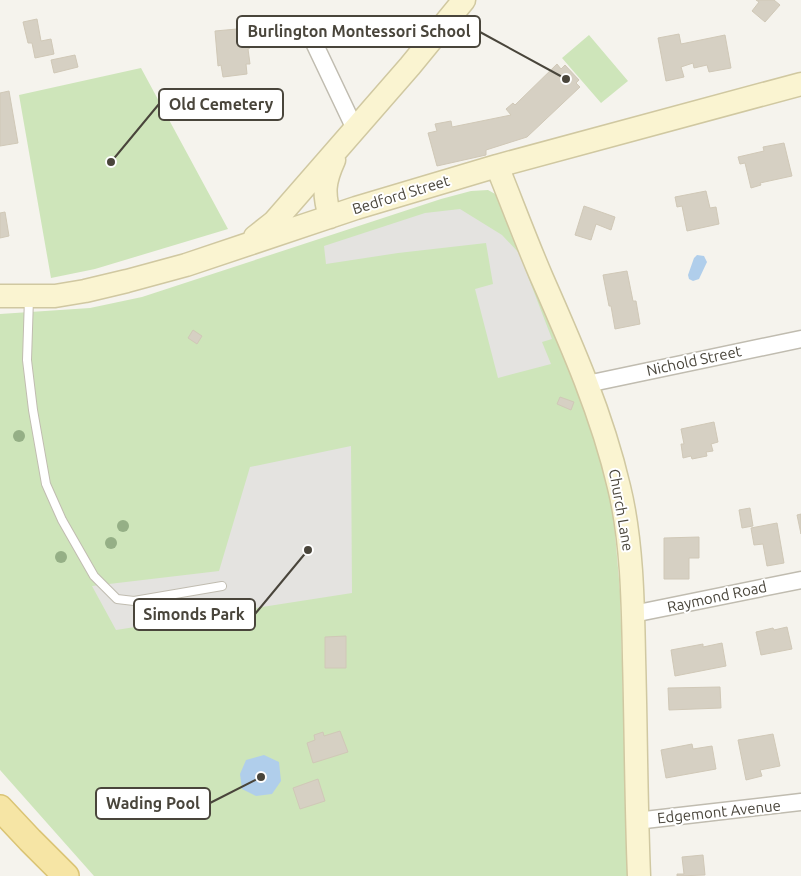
<svg xmlns="http://www.w3.org/2000/svg" width="801" height="876" font-family="Ubuntu,sans-serif">
  <style>
    .green { fill: #cee5ba }
    .parking { fill: #e4e3e0 }
    .water { fill: #b0ceeb }
    .building { fill: #d6d0c3; stroke: #d0c8b7 }
    .lines { fill: none; stroke-linecap: round; stroke-linejoin: round }
    .lane-casing { stroke: #c0bcb0; stroke-width: 10 }
    .street-casing { stroke: #c0bcb0; stroke-width: 19 }
    .secondary-casing { stroke: #d0c8a1; stroke-width: 25 }
    .primary-casing { stroke: #dac475; stroke-width: 28 }
    .lane { stroke: #fff; stroke-width: 8 }
    .street { stroke: #fff; stroke-width: 16 }
    .secondary { stroke: #faf4d1; stroke-width: 22 }
    .primary { stroke: #f6e5a5; stroke-width: 25 }
    .tree { fill: #95af86 }
    .labels { text-anchor: middle; stroke-width: 4; stroke-linejoin: round; paint-order: stroke }
    .street-label { font-size: 15px; fill: #49453b; stroke: #fff }
    .leader { fill: none; stroke: #49453b; stroke-width: 2 }
    .callout-dot { fill: #49453b; stroke: #fff; stroke-width: 2 }
    .callout { fill: #fff; stroke: #49453b; stroke-width: 2 }
    .callout-label { font-size: 16px; text-anchor: middle; font-weight: bold; fill: #49453b }
  </style>
  <rect width="100%" height="100%" fill="#f5f3ed"/>
  <path class="green" d="M589 35 628 81 601 103 562 58Z
    M141 68 228 229 95 269 51 278 19 95Z
    M488 190 497 195 515 229 592 427 613 510 620 591 628 876H94L0 770V314L90 308 142 297 441 199 471 191Z"/>
  <path class="parking" d="M460 209 502 235 519 253 552 339 542 342 551 364 498 378 475 289 493 284 486 243 398 253 326 264 324 246 425 213Z
    M351 446 352 593 116 630 92 586 219 571 250 467Z"/>
  <path class="water" d="M697 255 704 256 707 262 699 279 693 281 689 279 688 275 694 258Z
    M264 755 279 762 281 781 272 794 256 796 242 789 240 774 246 760Z"/>
  <path class="building" d="M756 0H774L780 5 765 22 752 11 759 2Z
    M37 19 41 41 51 39 54 54 35 58 32 43H28L23 22Z
    M248 28 250 48 248 49 250 64H246L247 74 223 77 221 65 218 66 215 31Z
    M679 34 681 44 725 35 731 68 709 72 707 65 694 68 693 63 681 67 684 77 666 81 658 38Z
    M75 55 78 67 54 73 51 60Z
    M557 64 561 69 565 65 579 80 576 83 580 87 527 137 486 150V155L437 166 428 133 437 131 435 124 451 121 452 127 511 115 506 109 513 103 515 105Z
    M9 91 18 143 0 146V93Z
    M784 143 792 176 760 183 761 185 751 188 745 163 740 164 738 157 764 151 763 147Z
    M706 191 710 208 716 207 719 224 687 231 682 206 677 207 675 197Z
    M584 206 615 217 611 230 596 224 591 240 575 235Z
    M5 212 9 236 0 238V213Z
    M627 271 633 301H636L640 324 615 329 611 306H609L603 275Z
    M193 330 202 336 197 344 188 338Z
    M560 397 574 402 571 410 557 404Z
    M714 422 718 442 711 444 713 451 706 452 707 456 692 459 691 456 683 458 681 444H684L681 429Z
    M750 508 753 526 742 528 739 510Z
    M801 514V534L797 515Z
    M777 523 784 563 767 566 763 544 754 545 751 528Z
    M699 537V558H689V579H664V538Z
    M787 627 792 649 761 655 756 632 773 628 774 630Z
    M346 636V668H325V637Z
    M722 643 726 666 675 676 671 650 703 644V647Z
    M720 687 721 708 669 710 668 688Z
    M340 731 348 752 313 763 307 743 315 740 314 735 323 732 324 736Z
    M773 734 780 766 760 770 762 776 746 780 738 740Z
    M692 744 693 749 712 746 716 769 666 778 661 750Z
    M318 779 325 801 300 809 293 788Z
    M703 855 705 875 677 876V874H684L682 857Z"/>
  <g class="lines">
    <g class="lane-casing">
      <path id="lane" d="M29 298 27 360 33 410 46 484 62 520 94 576 117 599 134 601 222 586"/>
    </g>
    <g class="street-casing">
      <path id="street" d="M307 28 355 129
        M587 384 801 339
        M633 614 801 580
        M636 821 801 802"/>
    </g>
    <g class="secondary-casing">
      <path id="secondary" d="M497 166C512 203 526 241 542 278 572 346 602 414 619 487 632 540 633 602 634 657 636 730 636 803 639 876
        M330 217C323 193 324 182 334 160
        M255 237 274 222 410 66 464 0
        M0 296H55L85 291 127 281 186 265 356 208 497 166 801 84"/>
    </g>
    <g class="primary-casing">
      <path id="primary" d="M0 808 30 840 66 876"/>
    </g>
    <use href="#lane" class="lane"/>
    <use href="#street" class="street"/>
    <use href="#secondary" class="secondary"/>
    <use href="#primary" class="primary"/>
  </g>
  <g class="tree">
    <circle cx="19" cy="436" r="6"/>
    <circle cx="123" cy="526" r="6"/>
    <circle cx="111" cy="543" r="6"/>
    <circle cx="61" cy="557" r="6"/>
  </g>
  <g class="labels">
    <g class="street-label">
      <text transform="translate(401 195) rotate(-17)" y="5">Bedford Street</text>
      <text transform="translate(694 361) rotate(-12)" y="5">Nichold Street</text>
      <text transform="translate(621 510) rotate(80)" y="5">Church Lane</text>
      <text transform="translate(717 597) rotate(-12)" y="5">Raymond Road</text>
      <text transform="translate(719 812) rotate(-6)" y="5">Edgemont Avenue</text>
    </g>
  </g>
  <path class="leader" d="M566 79L480 32M111 162L159 104M308 550L255 614M261 777L210 803"/>
  <g class="callout-dot">
    <circle cx="566" cy="79" r="5"/>
    <circle cx="111" cy="162" r="5"/>
    <circle cx="308" cy="550" r="5"/>
    <circle cx="261" cy="777" r="5"/>
  </g>
  <g class="callout">
    <rect x="237" y="16" width="243" height="31" rx="5"/>
    <rect x="159" y="89" width="124" height="31" rx="5"/>
    <rect x="134" y="599" width="121" height="31" rx="5"/>
    <rect x="96" y="788" width="114" height="31" rx="5"/>
  </g>
  <g class="callout-label">
    <text x="359" y="37">Burlington Montessori School</text>
    <text x="221" y="110">Old Cemetery</text>
    <text x="194" y="620">Simonds Park</text>
    <text x="153" y="809">Wading Pool</text>
  </g>
</svg>
